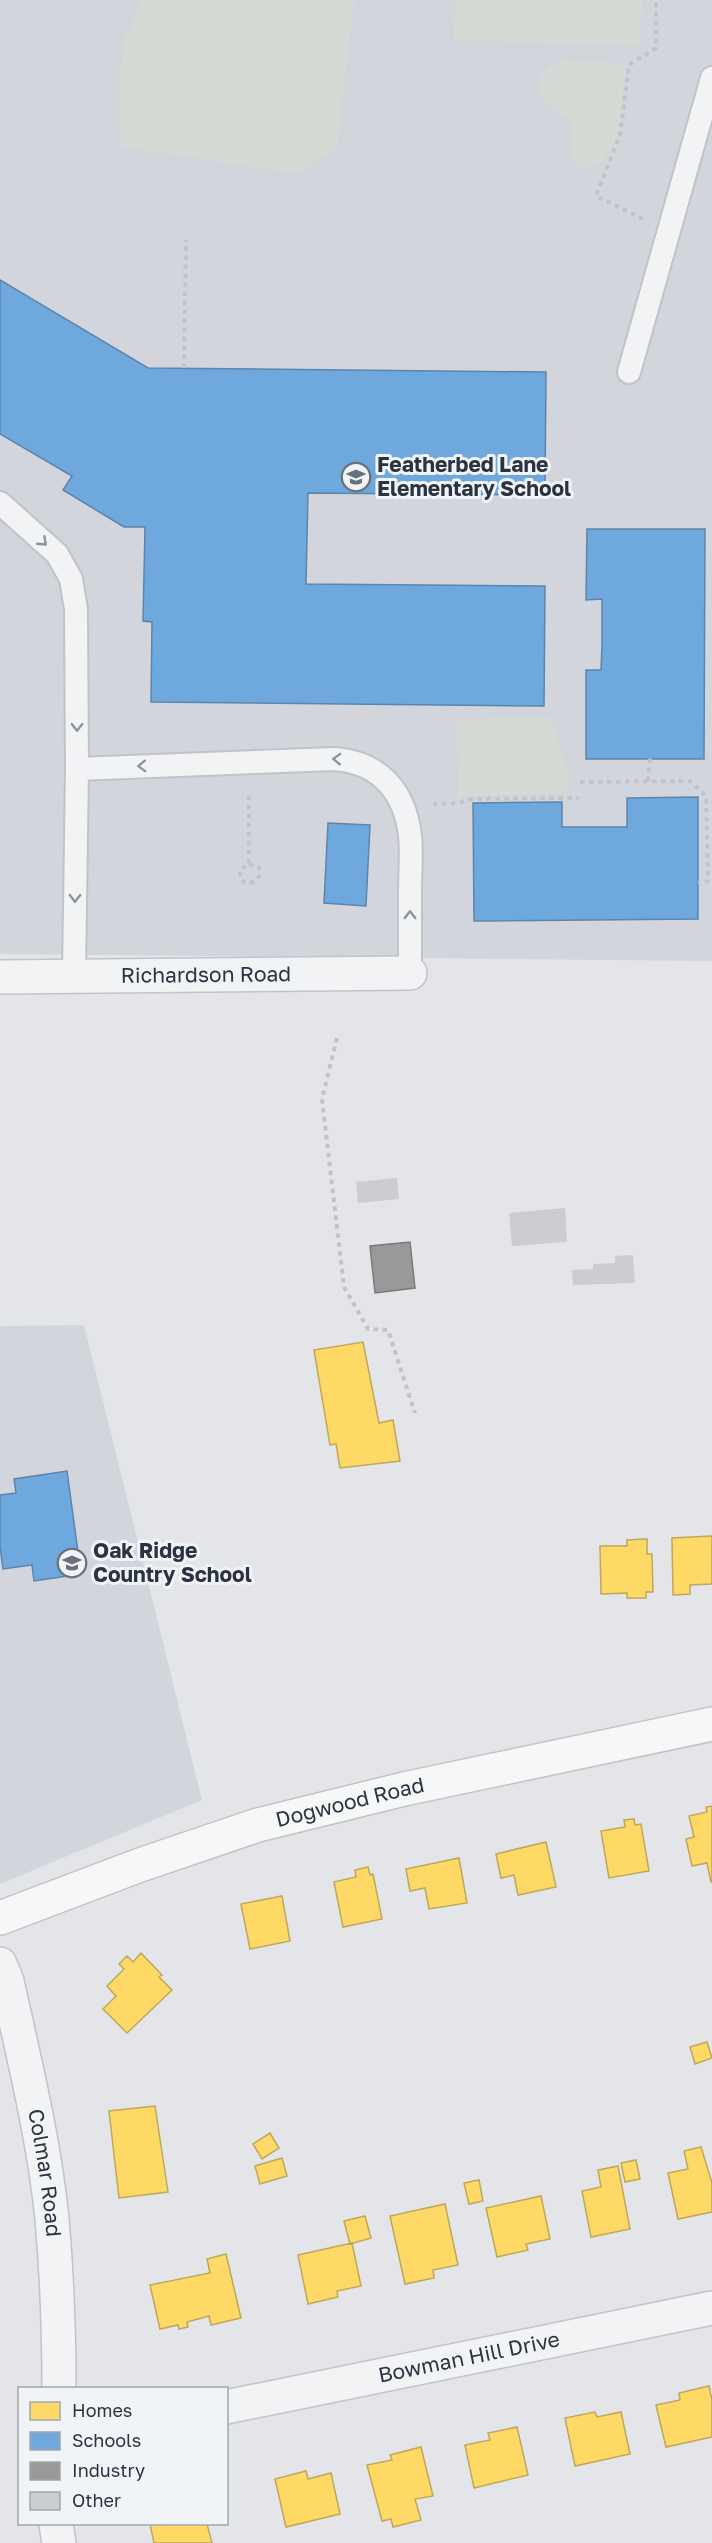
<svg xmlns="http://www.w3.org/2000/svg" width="712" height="2543" font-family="'Golos Text',sans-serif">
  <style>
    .built { fill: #d2d5db }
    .green { fill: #d4dbd4 }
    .homes { fill: #ffd966; stroke: #bfa75b; stroke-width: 1.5 }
    .schools { fill: #6fa8dc; stroke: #5b85ad; stroke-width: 1.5 }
    .industry { fill: #999; stroke: #787a7e; stroke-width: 1.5 }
    .building { fill: #cbcdd0 }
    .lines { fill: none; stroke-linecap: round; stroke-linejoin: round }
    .lane-casing { stroke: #c1c3c6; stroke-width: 26 }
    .street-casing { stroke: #c1c3c6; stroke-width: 36 }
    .secondary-casing { stroke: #c1c3c6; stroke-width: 36 }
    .path { stroke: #c2c3c8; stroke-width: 4; stroke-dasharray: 4.5 4.5; stroke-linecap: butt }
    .lane { stroke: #f2f3f5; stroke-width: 22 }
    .street { stroke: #f2f3f5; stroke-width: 33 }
    .secondary { stroke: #f6f7f7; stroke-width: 33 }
    .oneway { stroke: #8e939a }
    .labels { text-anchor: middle; stroke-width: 6; stroke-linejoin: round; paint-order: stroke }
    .poi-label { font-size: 21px; font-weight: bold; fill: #2b3340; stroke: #f1f4f7; text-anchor: start }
    .street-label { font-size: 21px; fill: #2b3340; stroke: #f1f4f7 }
  </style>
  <rect width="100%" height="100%" fill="#e3e5e8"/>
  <path class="built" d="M0 0H712V961L0 954Z
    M84 1325 202 1800 0 1884V1326Z"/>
  <path class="green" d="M143 0H354L337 147 298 174 121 147 119 75 126 36Z
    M455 0H642L640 46 454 40Z
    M559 61 626 63C622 96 625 166 581 169L572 159V123C542 105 518 85 559 61Z
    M550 717 569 777 566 792 458 797 457 719Z"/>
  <path class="homes" d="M363 1342 379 1423 393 1420 400 1461 340 1468 336 1444 330 1445 314 1350Z
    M712 1536V1584L690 1585V1594L673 1595 672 1538Z
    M647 1539V1554H652L653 1592H646V1598H627V1593L601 1594 600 1546H627V1540Z
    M712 1806V1882H711L707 1863 692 1866 686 1839 694 1837 689 1816 707 1812 706 1807Z
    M634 1819 635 1825 641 1824 649 1871 609 1878 601 1831 625 1827 624 1820Z
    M546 1842 556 1887 518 1895 514 1875 501 1878 496 1854Z
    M459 1858 467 1903 429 1909 425 1888 410 1891 406 1869Z
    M368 1867 370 1875 373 1874 382 1919 343 1927 334 1882 356 1877 355 1870Z
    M282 1896 290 1941 250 1949 241 1904Z
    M141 1953 162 1975 159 1977 172 1990 127 2033 103 2009 116 1996 107 1986 124 1969 119 1964 127 1956 133 1962Z
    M707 2042 712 2058 695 2064 690 2047Z
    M155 2106 168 2192 119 2198 109 2111Z
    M270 2133 279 2148 262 2159 253 2144Z
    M701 2147 712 2183V2212L678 2219 668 2173 688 2169 684 2151Z
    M282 2158 287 2176 260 2184 255 2166Z
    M636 2160 640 2179 625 2182 621 2163Z
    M618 2166 630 2229 591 2237 582 2191 601 2187 598 2170Z
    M479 2180 483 2201 469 2204 464 2183Z
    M541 2196 550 2239 526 2244 528 2250 497 2257 486 2208Z
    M445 2204 458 2265 433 2270 434 2278 405 2284 390 2216Z
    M365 2216 371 2238 350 2244 344 2221Z
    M352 2243 361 2286 337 2291 338 2297 308 2304 298 2255Z
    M226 2254 241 2318 211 2325 209 2316 187 2322 188 2327 179 2329 178 2325 160 2329 150 2285 210 2273 207 2259Z
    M709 2386 712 2400V2437L666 2447 656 2405 680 2400 679 2393Z
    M595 2412 597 2417 621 2412 630 2454 575 2466 565 2418Z
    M517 2427 528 2475 474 2488 465 2445 490 2440 488 2433Z
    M421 2447 433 2496 415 2499 421 2520 393 2527 391 2519 382 2521 367 2465 392 2460 390 2455Z
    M306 2471 308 2479 331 2473 340 2514 286 2527 275 2479Z
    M150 2524H207L212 2543H154Z"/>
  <path class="schools" d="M0 280 148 368 546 372 545 495 308 493 306 584 545 586 544 706 151 702 152 622 143 621 145 527H124L63 490 72 476 0 434Z
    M587 529H705L704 759H586V670H601L602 645V599L586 600Z
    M698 797V919L474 921 473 803 562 802V827H627V798Z
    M328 823 370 825 366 906 324 903Z
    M67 1471 81 1574 34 1581 32 1565 3 1569 0 1547V1495L16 1493 14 1479Z"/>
  <path class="industry" d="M410 1242 415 1288 375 1293 370 1246Z"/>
  <path class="building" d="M397 1178 399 1199 358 1203 356 1182Z
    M565 1208 567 1242 512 1246 509 1213Z
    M633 1255 635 1283 573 1285 572 1270 593 1269V1264L615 1263V1256Z"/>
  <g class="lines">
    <g class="lane-casing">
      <path id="lane" d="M629 372 712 78
        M0 503 57 554 71 579 76 609 77 769
        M74 975 77 769 334 759C379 762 405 791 410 836 412 853 410 873 410 891 410 918 410 946 410 973"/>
    </g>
    <g class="street-casing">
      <g id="street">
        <path id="s1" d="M0 977 410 973"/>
        <path id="s2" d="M0 1964 7 1981C24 2059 44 2139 52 2219 57 2276 59 2332 59 2388"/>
        <path id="s3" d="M226 2407 712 2308"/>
        <path d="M56 2524 59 2543"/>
      </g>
    </g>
    <g class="secondary-casing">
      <g id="secondary">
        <path id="s4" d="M0 1918 140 1865 258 1825 404 1789 712 1724"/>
      </g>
    </g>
    <path class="path" d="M643 219 596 196 620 135 629 65 656 48V0
      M184 368 186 240
      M648 781 650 758
      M580 782 690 781 706 796 708 881 698 883
      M433 804 459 803 471 799 579 798
      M249 864 259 867V876L254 882 245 883 240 878V870L249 864V792
      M337 1038 322 1099 344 1287 368 1329 388 1330 415 1413"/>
    <use href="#lane" class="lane"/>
    <use href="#street" class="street"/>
    <use href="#secondary" class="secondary"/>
  </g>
  <defs><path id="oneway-chevron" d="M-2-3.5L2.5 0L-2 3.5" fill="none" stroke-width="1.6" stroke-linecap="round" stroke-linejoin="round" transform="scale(1.5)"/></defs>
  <g class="oneway">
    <use href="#oneway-chevron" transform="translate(43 542) rotate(43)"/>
    <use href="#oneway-chevron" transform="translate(77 727) rotate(90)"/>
    <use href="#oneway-chevron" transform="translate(337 759) rotate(-178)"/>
    <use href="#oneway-chevron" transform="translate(142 766) rotate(178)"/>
    <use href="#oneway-chevron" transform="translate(75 898) rotate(91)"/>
    <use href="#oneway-chevron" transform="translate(410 915) rotate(-90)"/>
  </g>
  <defs>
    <g id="school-ring" transform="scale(1.5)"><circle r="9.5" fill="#f1f4f7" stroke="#6b717b" stroke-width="1.5"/><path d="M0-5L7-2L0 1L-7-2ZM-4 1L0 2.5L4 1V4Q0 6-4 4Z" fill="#6b717b"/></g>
  </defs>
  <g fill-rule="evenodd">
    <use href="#school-ring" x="356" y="477"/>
    <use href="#school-ring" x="72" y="1563"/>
  </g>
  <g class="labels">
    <g class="poi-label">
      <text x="377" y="472">Featherbed Lane<tspan x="377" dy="24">Elementary School</tspan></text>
      <text x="93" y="1558">Oak Ridge<tspan x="93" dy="24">Country School</tspan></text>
    </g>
    <g class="street-label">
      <text dy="7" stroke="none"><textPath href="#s1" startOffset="206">Richardson Road</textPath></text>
      <text dy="7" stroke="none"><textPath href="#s4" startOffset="369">Dogwood Road</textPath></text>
      <text dy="7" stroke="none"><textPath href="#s2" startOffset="214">Colmar Road</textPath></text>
      <text dy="7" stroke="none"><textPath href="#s3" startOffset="248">Bowman Hill Drive</textPath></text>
    </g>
  </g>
  <rect x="18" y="2387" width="210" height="138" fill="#f1f4f7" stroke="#a2a7ae" stroke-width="1.5"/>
  <rect x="30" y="2402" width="30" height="18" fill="#ffd966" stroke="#a2a7ae" stroke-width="1.5"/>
  <text x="72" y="2417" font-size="18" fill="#2b3340">Homes</text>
  <rect x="30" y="2432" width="30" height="18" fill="#6fa8dc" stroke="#a2a7ae" stroke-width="1.5"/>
  <text x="72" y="2447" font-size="18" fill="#2b3340">Schools</text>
  <rect x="30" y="2462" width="30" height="18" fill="#999999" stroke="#a2a7ae" stroke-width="1.5"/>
  <text x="72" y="2477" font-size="18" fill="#2b3340">Industry</text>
  <rect x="30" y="2492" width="30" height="18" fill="#cbcdd0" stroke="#a2a7ae" stroke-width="1.5"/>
  <text x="72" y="2507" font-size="18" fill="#2b3340">Other</text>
</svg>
